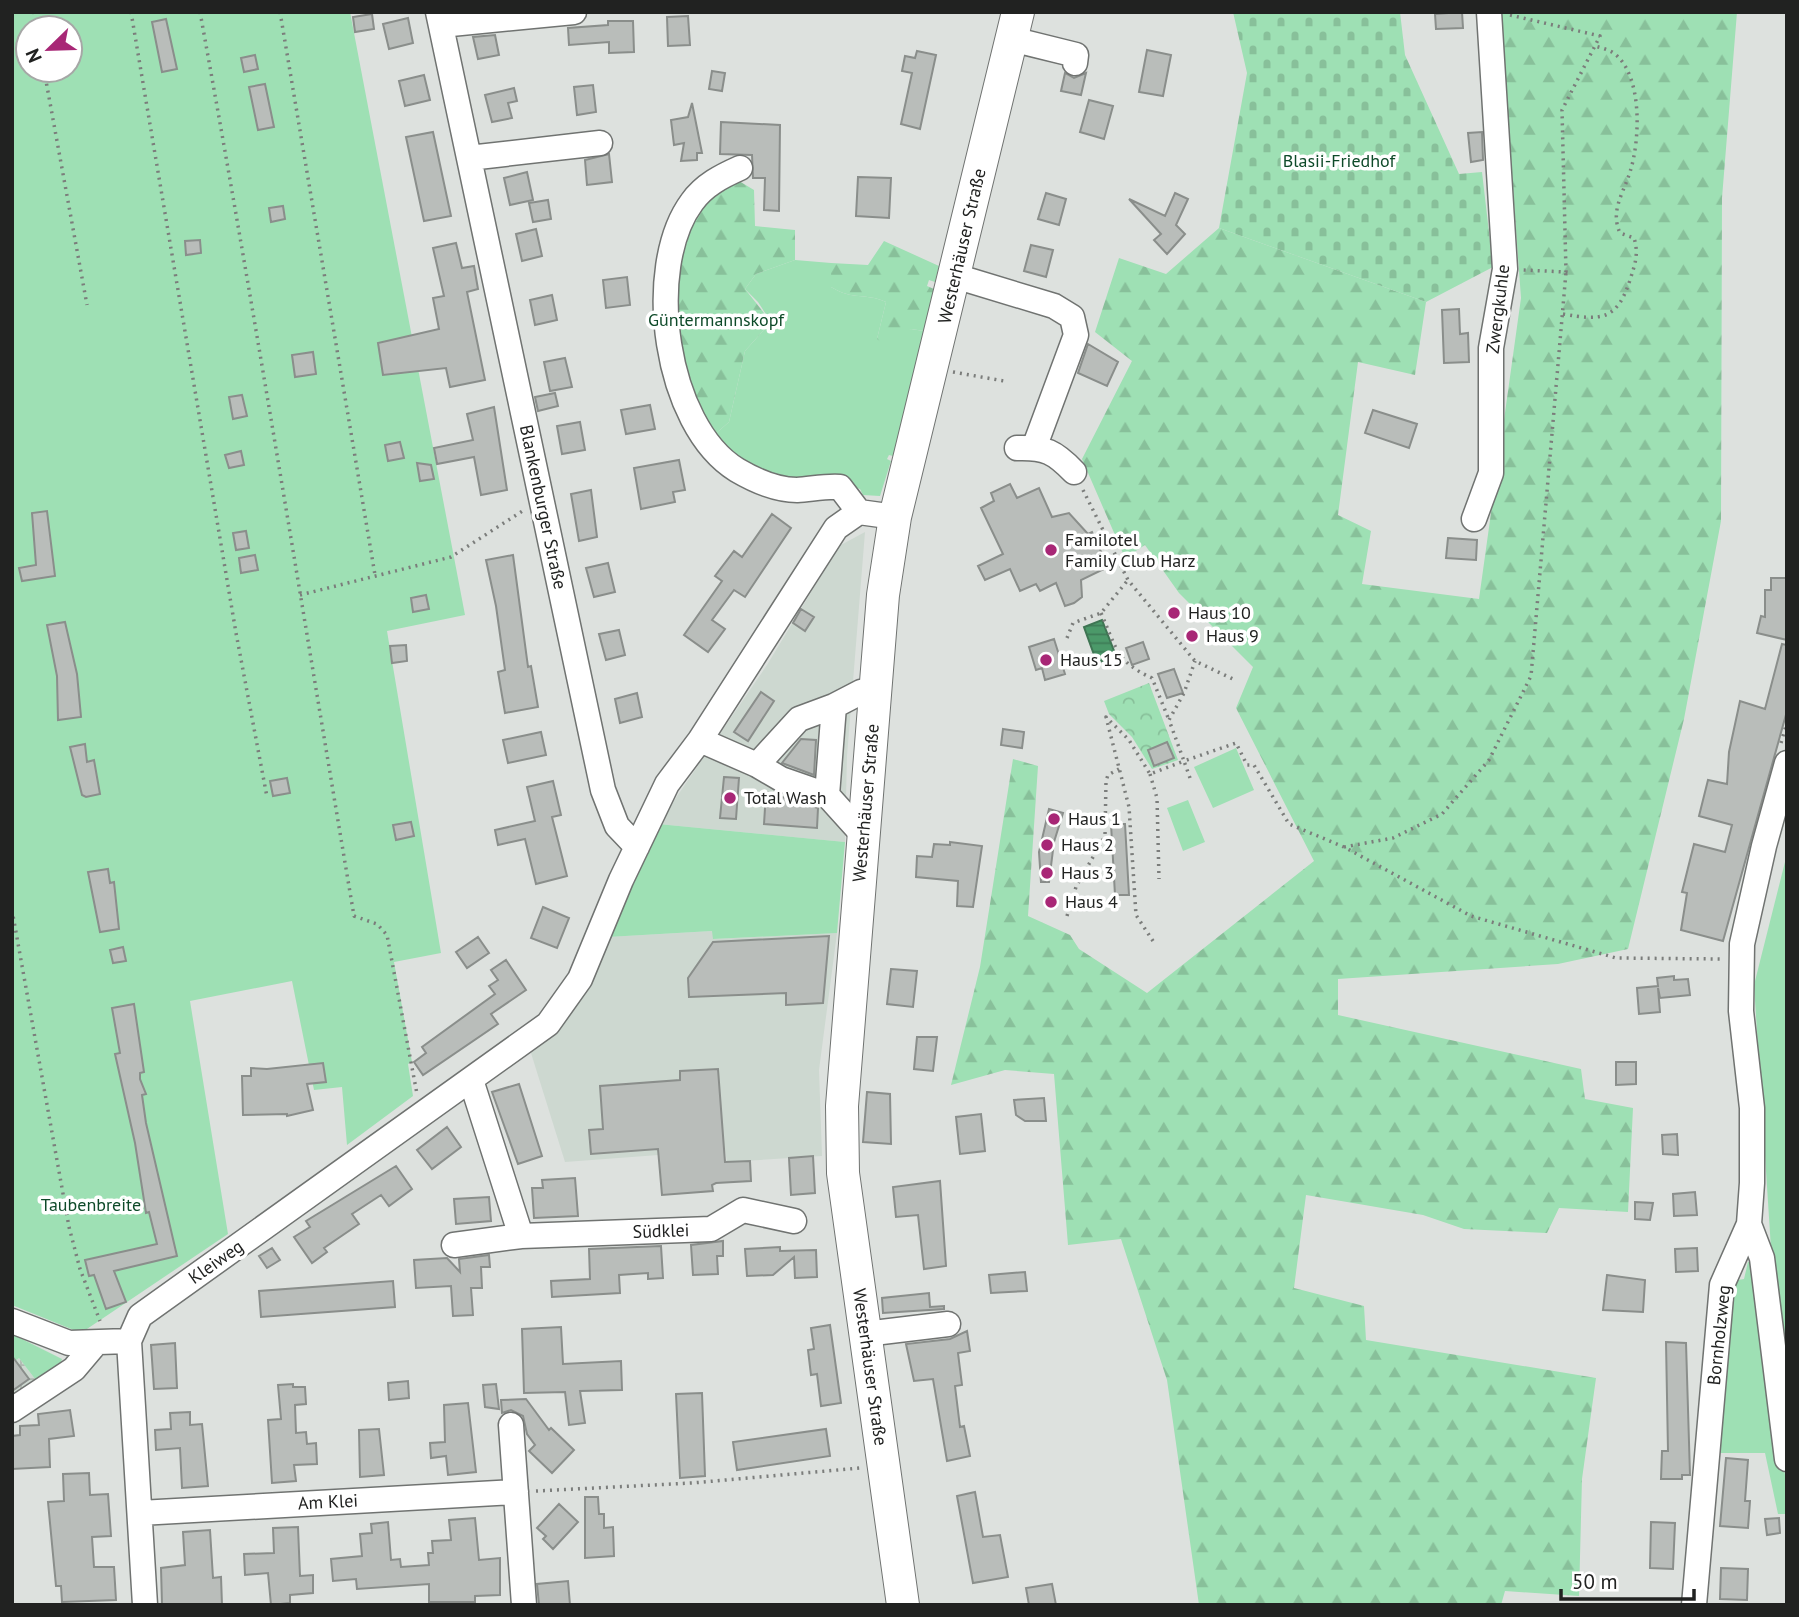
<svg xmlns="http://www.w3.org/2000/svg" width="1799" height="1617" font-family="'PT Sans',sans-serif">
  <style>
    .built { fill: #cdd8d0 }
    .industrial { fill: url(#industrial-grid) }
    .green { fill: #9ee0b4; fill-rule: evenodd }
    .forest { fill: url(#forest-firs) }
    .cemetery { fill: url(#cemetery-stones) }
    .park { fill: url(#park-crowns) }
    .water { fill: url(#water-rules); stroke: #3e7553; stroke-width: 2 }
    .building { fill: #b9bdba; stroke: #8a8e8b; stroke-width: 2 }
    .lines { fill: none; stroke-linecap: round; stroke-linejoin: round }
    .minor-casing { stroke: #707371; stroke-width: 27 }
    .major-casing { stroke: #707371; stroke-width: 34 }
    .path { stroke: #7b7d7b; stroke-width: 3.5; stroke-dasharray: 2 5; stroke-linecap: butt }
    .minor { stroke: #fff; stroke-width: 24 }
    .major { stroke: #fff; stroke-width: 32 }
    .poi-dot { fill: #a82776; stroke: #fff; stroke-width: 2.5 }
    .labels { text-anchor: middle; stroke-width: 7; stroke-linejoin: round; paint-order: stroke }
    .park-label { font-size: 18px; fill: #0e4a29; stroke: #fff }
    .street-label { font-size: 18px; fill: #212221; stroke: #fff }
    .poi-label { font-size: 18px; fill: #212221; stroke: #fff; text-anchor: start }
  </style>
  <defs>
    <pattern id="industrial-grid" width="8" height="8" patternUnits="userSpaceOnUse" patternTransform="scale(1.75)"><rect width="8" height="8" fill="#cdd8d0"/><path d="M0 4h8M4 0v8" fill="none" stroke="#b0b9b2"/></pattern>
    <pattern id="forest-firs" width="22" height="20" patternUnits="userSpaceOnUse" patternTransform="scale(1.75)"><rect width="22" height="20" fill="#9ee0b4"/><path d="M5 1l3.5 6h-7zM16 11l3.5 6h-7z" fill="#88c09a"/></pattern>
    <pattern id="cemetery-stones" width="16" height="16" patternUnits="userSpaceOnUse" patternTransform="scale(1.75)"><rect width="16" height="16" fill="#9ee0b4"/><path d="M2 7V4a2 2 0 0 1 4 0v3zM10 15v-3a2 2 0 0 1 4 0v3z" fill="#88c09a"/></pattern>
    <pattern id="park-crowns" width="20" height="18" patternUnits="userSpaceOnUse" patternTransform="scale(1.75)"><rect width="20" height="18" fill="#9ee0b4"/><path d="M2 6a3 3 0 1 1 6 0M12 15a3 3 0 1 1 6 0" fill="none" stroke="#88c09a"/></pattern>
    <pattern id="water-rules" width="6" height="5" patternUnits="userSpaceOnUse" patternTransform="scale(1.75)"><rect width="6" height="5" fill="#4b9969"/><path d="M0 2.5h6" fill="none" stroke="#3e7c56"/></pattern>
  </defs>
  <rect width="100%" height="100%" fill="#dde1de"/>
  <path class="built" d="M865 532 847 756 845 842 658 824 767 665 839 546Z
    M713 931 714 939 837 933 819 1070 822 1156 727 1162 725 1150 565 1162 531 1053 563 1020 608 937Z"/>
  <path class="industrial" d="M19 1358 39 1384 12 1404V1363Z"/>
  <path class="green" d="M12 12H350L465 615 387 631 441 953 394 962 412 1062 408 1064 413 1096 347 1145 342 1087 314 1090 292 981 190 1001 228 1234 81 1333 12 1305ZM28 28H70V70H28Z
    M795 260 831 263V287C854 301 863 292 886 302L877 339 911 329 924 331 893 456 889 455 887 459 891 461 880 496 863 495 860 489 820 478 765 477 713 436 729 422 745 351 771 322 758 302 745 289 756 274Z
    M1236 748 1254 790 1213 808 1194 767Z
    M1188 800 1205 842 1183 851 1167 808Z
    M658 824 845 842 837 933 713 939 712 931 608 937Z
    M1787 854V1406L1772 1264 1754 985Z
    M1752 1261 1787 1488V1514H1778L1765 1453H1718L1733 1287 1738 1280 1744 1279 1748 1262Z
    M12 1334 62 1359 59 1369 39 1384 19 1358 12 1363Z"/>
  <path class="forest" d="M1500 12H1737L1722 198 1721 521 1684 719 1628 949 1558 964 1338 979V1015L1581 1069 1585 1099 1633 1108 1628 1212 1559 1208 1547 1233 1464 1229 1423 1215 1306 1195 1294 1288 1364 1306 1366 1340 1596 1378 1582 1479 1579 1596 1505 1591 1501 1605H1199L1167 1380 1121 1239 1068 1245 1054 1074 1005 1070 951 1085 980 967 1013 759 1038 766 1028 916 1070 935 1079 949 1147 993 1314 861 1236 708 1253 667 1179 593 1145 545 1125 558 1082 459 1132 361 1095 332 1119 258 1166 274 1219 228 1426 302 1415 375 1358 362 1338 515 1371 531 1362 584 1479 599 1521 298Z
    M734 178 754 190 755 226 795 230V260L756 274 745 289 771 322 745 351 729 422 713 436 707 427 678 350 675 262 698 207Z
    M884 241 939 266 935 282 929 280 927 286 934 289 924 331 911 329 886 346 877 339 886 302C863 292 854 301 831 287V263L868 265Z"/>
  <path class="cemetery" d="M1233 12H1400L1405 55 1459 174 1482 172 1493 267 1426 302 1219 228 1247 73Z"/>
  <path class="park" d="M1149 683 1178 760 1152 769 1132 737 1109 714 1104 701Z"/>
  <path class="water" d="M1102 620 1116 656 1097 663 1084 627Z"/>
  <path class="building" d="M1462 12 1463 28 1436 29 1435 14Z
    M372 14 374 29 355 32 353 17Z
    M688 16 690 45 668 46 667 17Z
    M408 18 413 43 389 49 383 24Z
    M166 19 177 69 162 72 152 22Z
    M608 21H633L634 52 609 53V42L569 45 568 28 608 25Z
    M495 35 499 55 478 59 473 37Z
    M1147 50 1171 55 1163 96 1139 92Z
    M917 51 936 55 920 129 901 124 912 73 902 71 905 56 915 58Z
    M255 55 258 69 244 72 241 58Z
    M712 71 725 73 722 91 709 89Z
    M1065 73 1074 78 1086 73 1081 95 1061 91Z
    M424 75 430 100 405 106 399 81Z
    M265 84 274 127 258 130 249 87Z
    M593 85 596 112 577 115 574 87Z
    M514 88 517 101 508 103 512 118 492 122 485 95Z
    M1089 100 1113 106 1104 139 1080 132Z
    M692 103 702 153H697V160L681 161 684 143 674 145 671 120 688 117Z
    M721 122 780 125 779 211 764 210 765 178H753L752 155 720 154Z
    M433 132 451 216 424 221 406 137Z
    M1482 132 1483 160 1471 162 1468 133Z
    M609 154 612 182 587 185 585 160Z
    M527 172 533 200 510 205 504 178Z
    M858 177 891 178 889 218 856 216Z
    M1046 193 1066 199 1059 225 1038 219Z
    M1175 193 1188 199 1176 225 1185 234 1167 254 1154 240 1161 234 1129 199 1165 216Z
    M548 200 551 219 533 222 529 203Z
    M283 206 285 219 271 222 269 208Z
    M536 229 542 256 522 261 516 234Z
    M200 240 201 253 186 255 185 241Z
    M456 243 462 268 474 266 478 289 467 292 485 380 450 387 446 368 383 375 378 343 439 329 433 298 444 296 433 248Z
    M1031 245 1053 250 1046 277 1024 271Z
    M627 277 630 305 606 308 603 280Z
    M552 295 557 320 535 325 530 300Z
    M1459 309 1460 334 1468 333 1469 362 1444 363 1442 310Z
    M1088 344 1118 362 1107 386 1078 373Z
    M313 352 316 374 295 377 292 355Z
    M565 358 572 387 550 391 544 362Z
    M555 393 558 406 538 411 535 397Z
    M242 395 247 416 233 419 229 397Z
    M650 405 655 429 626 434 621 410Z
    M494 407 507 490 481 495 474 457 437 464 434 448 473 440 467 414Z
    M1373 410 1417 424 1409 448 1365 433Z
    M580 422 585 450 562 454 557 426Z
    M400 442 404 458 388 461 385 445Z
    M241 451 244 465 229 468 225 455Z
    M679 460 685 490 673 492 675 502 641 509 634 468Z
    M417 463 431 465 434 479 420 481Z
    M1010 484 1017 498 1039 488 1052 517 1069 513 1088 534 1092 532 1108 567 1081 580 1082 597 1074 603 1065 606 1056 583 1040 591 1036 584 1020 591 1010 569 985 580 978 566 1003 554 981 508 994 501 991 493Z
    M591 490 597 537 579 541 571 494Z
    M47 511 55 576 22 581 19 568 36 565 32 513Z
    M772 514 791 528 745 597 734 590 712 620 725 629 708 652 684 635 722 581 715 576 734 551 742 557Z
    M246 531 249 548 236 550 233 533Z
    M1448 538 1477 540 1476 560 1446 558Z
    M255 555 258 570 241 573 239 558Z
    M513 555 528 667 531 666 538 707 505 713 498 672 505 670 496 606 486 560Z
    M608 563 615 592 594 597 586 568Z
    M1771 578H1787V640L1757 633 1761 616 1765 617V590H1771Z
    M426 595 429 609 413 612 411 598Z
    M801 609 814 617 805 631 793 623Z
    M65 622 77 674 81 717 58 720 57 676 47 625Z
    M619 630 625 655 606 660 599 634Z
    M1054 639 1065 674 1045 680 1042 668 1036 670 1029 647Z
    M1143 642 1149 659 1132 665 1126 648Z
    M1782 644 1787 645V711L1723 941 1681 930 1687 893 1682 892 1694 844 1725 852 1732 825 1699 816 1708 780 1727 784 1729 752 1740 701 1765 709Z
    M406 645 407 661 392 663 390 646Z
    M1174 669 1183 693 1167 698 1158 674Z
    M761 692 774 701 748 741 734 732Z
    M637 693 642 717 620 723 615 699Z
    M1003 729 1024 732 1022 748 1001 745Z
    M541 732 546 755 508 763 503 740Z
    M801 739 816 740 814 775 782 763Z
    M1167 742 1174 758 1154 766 1148 750Z
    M85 744 87 762 94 760 100 794 86 797 82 795 70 747Z
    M724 777 739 778 736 819 720 818Z
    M287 778 290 793 273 796 270 781Z
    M553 781 561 815 552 817 567 876 536 884 525 839 498 845 495 830 535 821 527 787Z
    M766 792 818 808 817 828 764 824Z
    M1049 809 1063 813 1054 842 1049 882H1041L1039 852Z
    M411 822 414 836 396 840 393 825Z
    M1111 824H1125L1129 895H1115Z
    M950 842 982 846 973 907 957 906 958 881 916 877 917 856 932 857 934 844 950 845Z
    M108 869 110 883 114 882 119 929 100 932 88 872Z
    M543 907 569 918 557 948 531 938Z
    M829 936 823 1003 786 1005V993L689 997 688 978 713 942Z
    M478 937 489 953 467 968 456 952Z
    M123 947 126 961 113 963 110 950Z
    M506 960 526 990 491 1014 498 1024 423 1075 414 1062 426 1053 422 1047 495 994 489 986 498 980 491 970Z
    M891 969 917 971 913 1007 887 1004Z
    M1674 976V980L1688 979 1690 995 1660 998 1658 988 1660 1012 1639 1014 1637 988 1658 986 1657 978Z
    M134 1004 144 1072 140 1073V1079L146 1094 142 1095 146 1123 177 1256 114 1271 126 1302 106 1309 94 1275 89 1276 85 1260 157 1244 149 1212 146 1213 135 1143 115 1054 120 1053 112 1008Z
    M917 1037H937L933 1071 914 1069Z
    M1616 1062H1636V1084L1616 1085Z
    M323 1063 326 1082 307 1084 313 1110 287 1116V1114L243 1115 242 1076H251V1068L267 1069Z
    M718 1069 725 1162 750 1161 751 1181 716 1183 712 1185 713 1191 662 1195 658 1149 591 1154 589 1130 603 1129 600 1086 680 1080V1071Z
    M519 1084 542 1156 518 1164 492 1092Z
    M867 1092 890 1094 891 1144 863 1142Z
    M1044 1098 1046 1121H1025L1016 1115 1014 1100Z
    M981 1114 985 1151 960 1154 956 1117Z
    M447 1127 461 1147 432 1169 417 1150Z
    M1677 1134 1678 1155 1663 1154 1662 1135Z
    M813 1156 815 1193 791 1195 789 1158Z
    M396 1166 412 1189 389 1206 381 1195 352 1214 359 1224 324 1248 327 1252 312 1263 294 1237 310 1227 306 1221Z
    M575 1178 578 1216 534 1218 532 1188H543L542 1180Z
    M940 1181 946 1266 924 1269 918 1215 896 1217 893 1187Z
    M1695 1192 1697 1215 1674 1216 1673 1194Z
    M489 1197 491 1221 456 1224 454 1199Z
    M1635 1202 1653 1203 1650 1220 1635 1219Z
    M723 1241V1256H717L718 1274 693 1275 691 1245Z
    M661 1246 663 1278 648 1279V1273L619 1275 620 1293 552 1297 551 1281 590 1279 589 1249Z
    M780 1247V1251L816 1250 817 1277 795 1278 794 1257 773 1275 747 1276 745 1249Z
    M272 1248 280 1260 267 1268 259 1256Z
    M1697 1248 1698 1271 1676 1272 1675 1249Z
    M489 1255 490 1267H481L482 1288H471L473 1315 453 1316 451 1286 416 1288 414 1260 447 1258 460 1272 459 1259Z
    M1025 1272 1027 1291 991 1293 989 1275Z
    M1607 1275 1645 1280 1643 1312 1603 1310Z
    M393 1281 395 1307 261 1317 259 1291Z
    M929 1293 930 1307 944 1306V1309L883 1313 882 1298Z
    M830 1325 841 1403 821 1406 817 1374 811 1375 808 1350 814 1349 811 1328Z
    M561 1327 563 1364 621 1361 622 1390 580 1391 585 1423 569 1425 565 1392 524 1393 522 1329Z
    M967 1331 970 1351 958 1353 962 1385 955 1386 960 1427 964 1426 970 1456 947 1461 933 1379 914 1381 906 1344 950 1339Z
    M1666 1342 1686 1343 1690 1475H1682V1479H1661L1662 1451H1668Z
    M175 1343 177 1388 154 1389 151 1345Z
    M12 1356 29 1379 12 1391Z
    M408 1381 409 1398 389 1400 388 1383Z
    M293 1384V1387H305L306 1404 295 1405 296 1433 306 1432 307 1444 316 1443 317 1464 294 1465 296 1481 272 1483 268 1420 281 1419 278 1385Z
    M496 1384 499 1409 485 1407 483 1385Z
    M702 1393 705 1476 680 1478 676 1394Z
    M526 1399 549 1430 551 1428 574 1450 552 1473 529 1451 535 1445 527 1434 523 1416 511 1410 502 1413 501 1400Z
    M468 1403 476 1472 448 1475 446 1456 431 1458 430 1443 445 1442 444 1405Z
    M70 1410 74 1436 49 1439 50 1467 12 1469V1436L20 1435V1426L39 1425 38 1414Z
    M190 1412V1425L202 1424 208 1486 182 1488 180 1448 156 1450 155 1430 171 1429 170 1413Z
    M379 1429 384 1475 360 1477 359 1430Z
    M826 1429 830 1456 737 1470 733 1442Z
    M1726 1458 1748 1460 1745 1501H1750L1748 1528 1720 1526Z
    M89 1473 90 1495 108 1494 111 1536 92 1537 94 1567H114L116 1600 62 1602 61 1586H56L48 1502 64 1501 63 1474Z
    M975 1492 983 1537 1000 1535 1008 1577 973 1583 957 1496Z
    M585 1497H598L599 1514H604V1528L613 1527 614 1556 585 1558Z
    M559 1504 578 1522 553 1549 543 1539 546 1536 537 1528Z
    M475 1518 479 1560 500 1558V1595L475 1596V1602H429V1584L357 1589 356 1579 333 1581 331 1559 362 1556 360 1534 372 1533 371 1524 388 1522 391 1560 400 1559 401 1567 429 1565 428 1553H433L432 1541 451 1540 449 1520Z
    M1779 1518 1780 1533 1767 1535 1765 1519Z
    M1651 1522 1675 1523 1673 1569 1650 1568Z
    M298 1527 300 1576 313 1575V1593L290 1595V1603L271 1605 268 1573 245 1575 244 1554 274 1553 273 1528Z
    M210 1530 213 1578 221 1577 222 1605H162L161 1568 185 1565 183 1532Z
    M1721 1568 1748 1569 1747 1600 1720 1599Z
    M568 1581 570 1605H539L537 1584Z
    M1052 1584 1056 1605H1029L1026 1588Z"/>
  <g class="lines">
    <g class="minor-casing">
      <path id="minor" d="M438 12 603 790 617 826 637 847
        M441 25 574 12
        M1011 39 1076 55 1075 63
        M469 158 600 143
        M740 168C722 176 704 185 692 202 643 268 665 426 737 470 754 480 777 490 797 490 812 489 825 486 840 487L859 512
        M955 276 1054 306 1072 317 1076 335 1034 448
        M1017 448C1045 447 1055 452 1074 472
        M1474 519 1491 473V348L1505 269 1489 12
        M700 740 757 765 799 719 834 706
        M757 765 781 779 827 795
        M864 836 827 795 834 706 861 692 876 690
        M471 1080 521 1236 711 1229 743 1210 794 1221
        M1749 1224 1762 1258 1787 1459
        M454 1245 521 1236
        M12 1321 69 1343 129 1341
        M865 1334 948 1324
        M12 1410 74 1369 96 1343
        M511 1425 524 1605
        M140 1513 516 1492
        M145 1605 129 1341 140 1316 548 1024 580 979 621 880 667 784 700 740 836 528 859 512 895 517
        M1694 1605 1722 1285 1749 1224 1752 1183V1108L1741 1011 1742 944 1764 846 1787 763"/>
    </g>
    <g class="major-casing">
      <path id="major" d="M903 1605 843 1173 842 1106 883 595 895 517 1018 12"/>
    </g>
    <path class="path" d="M34 12 36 28
      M131 12 236 633 267 797
      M200 12C255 313 303 614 354 916L377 924 387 935 417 1094
      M280 12 375 575
      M1510 15 1600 36 1562 110 1566 272 1523 270
      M44 70 87 305
      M1563 314C1602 321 1617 320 1630 280 1635 264 1639 254 1634 238L1620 233C1610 211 1623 194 1630 172 1640 141 1643 77 1615 54 1610 50 1602 48 1595 46
      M953 372 1004 381
      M1083 490 1128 580 1195 661 1235 680
      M300 595 451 557 524 510
      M1101 613C1116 647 1116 662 1152 678L1169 720
      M1067 638 1073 623 1101 613 1128 580
      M1781 743 1787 722
      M1150 774 1157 798 1159 879
      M1190 778 1184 761 1236 743 1247 765H1254L1289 824 1344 847 1471 916 1616 958 1722 959
      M1344 847 1393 838 1442 814 1489 760 1531 676 1566 272
      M12 910 69 1227 80 1269 100 1321
      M1067 916 1076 887 1105 836 1106 781 1108 775 1119 769
      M1153 941 1136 915 1129 807 1106 717 1129 740 1150 774 1184 761 1169 720 1184 693 1195 661
      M536 1491 692 1483 860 1468"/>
    <use href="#minor" class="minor"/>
    <use href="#major" class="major"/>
  </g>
  <g class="poi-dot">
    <circle cx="1051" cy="550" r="7"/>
    <circle cx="1174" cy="613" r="7"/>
    <circle cx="1192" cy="636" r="7"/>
    <circle cx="1046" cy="660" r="7"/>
    <circle cx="730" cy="798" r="7"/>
    <circle cx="1054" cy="819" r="7"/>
    <circle cx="1047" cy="845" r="7"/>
    <circle cx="1047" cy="873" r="7"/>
    <circle cx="1051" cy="902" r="7"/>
  </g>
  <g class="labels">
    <g class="park-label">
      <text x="1339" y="167">Blasii-Friedhof</text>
      <text x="716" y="326">Güntermannskopf</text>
      <text x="91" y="1211">Taubenbreite</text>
    </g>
    <g class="street-label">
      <text transform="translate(962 246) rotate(-77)" y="6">Westerhäuser Straße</text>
      <text transform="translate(1498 309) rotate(-83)" y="6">Zwergkuhle</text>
      <text transform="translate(543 507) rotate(78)" y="6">Blankenburger Straße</text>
      <text transform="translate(866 803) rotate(-85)" y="6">Westerhäuser Straße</text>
      <text transform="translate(661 1231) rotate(-2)" y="6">Südklei</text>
      <text transform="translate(216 1262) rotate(-35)" y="6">Kleiweg</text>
      <text transform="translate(1719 1335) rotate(-84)" y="6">Bornholzweg</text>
      <text transform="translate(870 1367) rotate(82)" y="6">Westerhäuser Straße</text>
      <text transform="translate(328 1502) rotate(-3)" y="6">Am Klei</text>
    </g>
    <g class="poi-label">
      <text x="1065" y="546">Familotel<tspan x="1065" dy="21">Family Club Harz</tspan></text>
      <text x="1188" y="619">Haus 10</text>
      <text x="1206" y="642">Haus 9</text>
      <text x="1060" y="666">Haus 15</text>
      <text x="744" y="804">Total Wash</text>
      <text x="1068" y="825">Haus 1</text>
      <text x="1061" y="851">Haus 2</text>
      <text x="1061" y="879">Haus 3</text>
      <text x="1065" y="908">Haus 4</text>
    </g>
  </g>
  <rect width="1799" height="1617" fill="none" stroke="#212221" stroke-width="28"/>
  <g transform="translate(49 49) rotate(247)"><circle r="33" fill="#ffffff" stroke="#a6a7a6" stroke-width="2"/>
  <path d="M0-5L12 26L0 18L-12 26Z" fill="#a82776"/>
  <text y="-10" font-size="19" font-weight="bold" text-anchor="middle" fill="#212221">N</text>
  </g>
  <path d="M1561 1589v10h133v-10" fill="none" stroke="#212221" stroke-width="3.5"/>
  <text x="1572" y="1589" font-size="21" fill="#212221" stroke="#ffffff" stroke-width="5" paint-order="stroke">50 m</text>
</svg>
